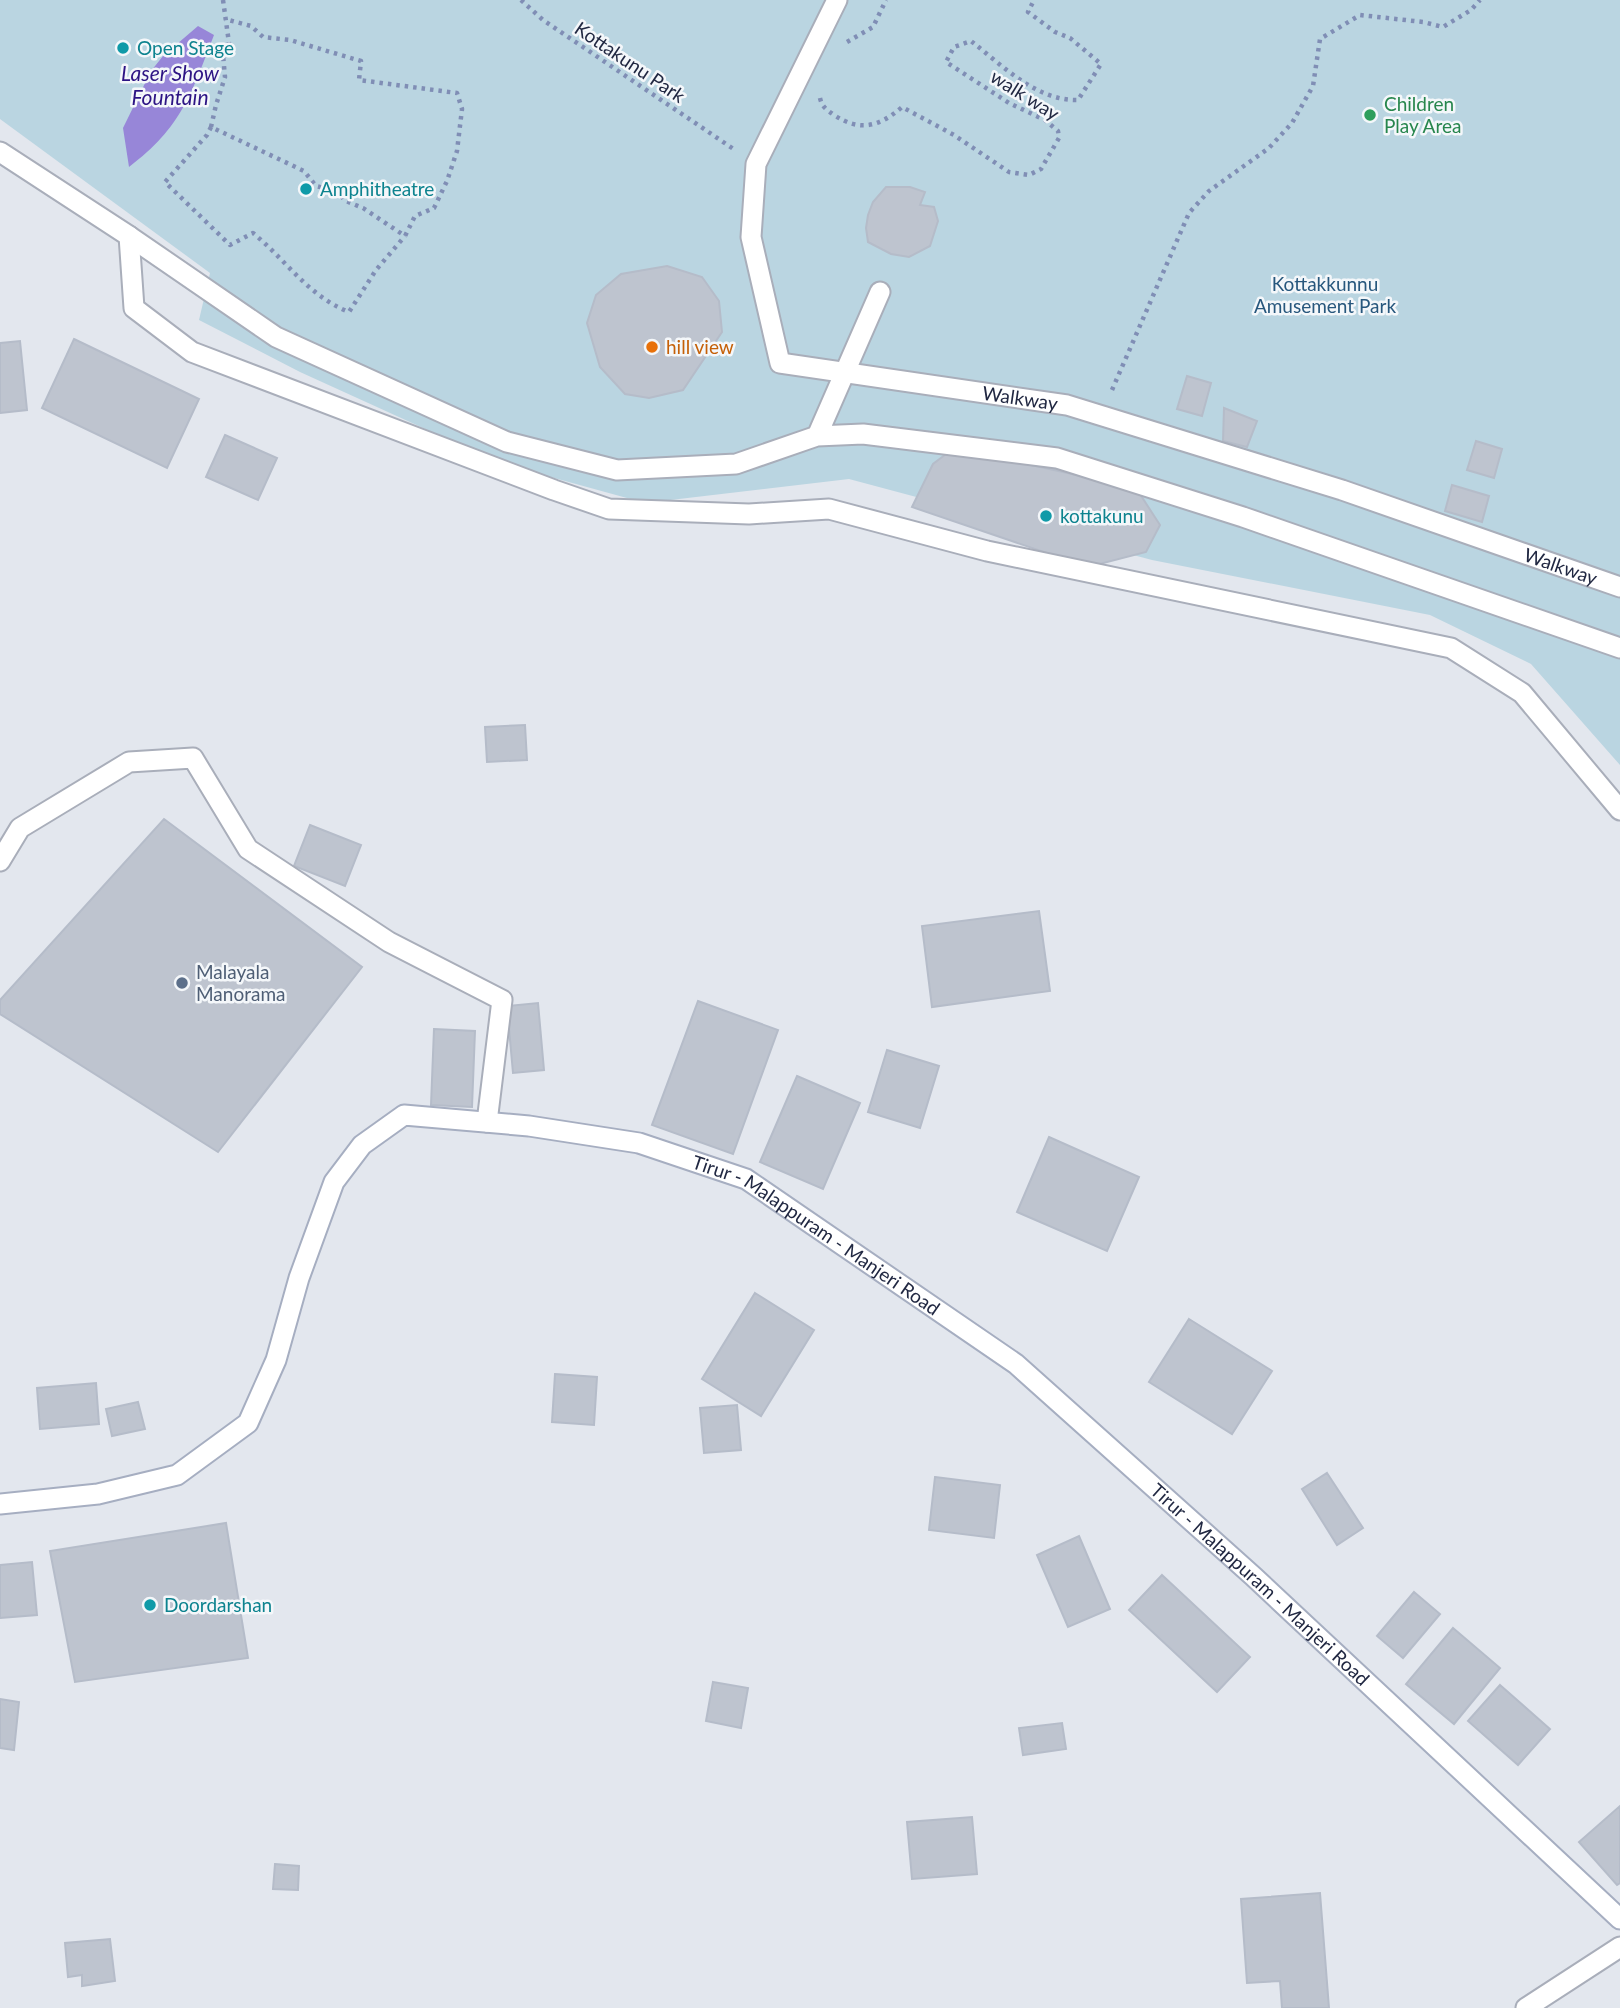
<svg xmlns="http://www.w3.org/2000/svg" width="1620" height="2008" font-family="Lato,sans-serif">
  <style>
    .green { fill: #bad5e1 }
    .water { fill: #9786d8 }
    .building { fill: #bec4cf; stroke: #b5bcc9; stroke-width: 2 }
    .lines { fill: none; stroke-linecap: round; stroke-linejoin: round }
    .service-casing { stroke: #a9aeba; stroke-width: 23 }
    .pedestrian-casing { stroke: #a9aeba; stroke-width: 23 }
    .minor-casing { stroke: #a9aeba; stroke-width: 23 }
    .secondary-casing { stroke: #a6aec1; stroke-width: 23 }
    .path { stroke: #808eb5; stroke-width: 4.5; stroke-dasharray: 3.5 5; stroke-linecap: butt }
    .service { stroke: #fff; stroke-width: 19 }
    .pedestrian { stroke: #fff; stroke-width: 19 }
    .minor { stroke: #fff; stroke-width: 19 }
    .secondary { stroke: #fff; stroke-width: 19 }
    .culture-dot { fill: #0f9aa8; stroke: #f4f7fa; stroke-width: 2.5 }
    .leisure-dot { fill: #2e9e5b; stroke: #f4f7fa; stroke-width: 2.5 }
    .food-dot { fill: #e8710a; stroke: #f4f7fa; stroke-width: 2.5 }
    .service-dot { fill: #5c6f8a; stroke: #f4f7fa; stroke-width: 2.5 }
    .labels { text-anchor: middle; stroke-width: 5; stroke-linejoin: round; paint-order: stroke }
    .culture-label { font-size: 19px; fill: #0d838f; stroke: #f4f7fa; text-anchor: start }
    .street-label { font-size: 19px; fill: #212842; stroke: #f4f7fa }
    .leisure-label { font-size: 19px; fill: #27864d; stroke: #f4f7fa; text-anchor: start }
    .park-label { font-size: 19px; fill: #27577d; stroke: #f4f7fa }
    .food-label { font-size: 19px; fill: #c56008; stroke: #f4f7fa; text-anchor: start }
    .service-label { font-size: 19px; fill: #4e5e75; stroke: #f4f7fa; text-anchor: start }
    .water-label { font-size: 21px; font-style: italic; fill: #2d1484; stroke: #f4f7fa }
  </style>
  <rect width="100%" height="100%" fill="#e3e7ee"/>
  <path class="green" d="M0 0H1620V765L1531 664 1430 615 1152 560 849 479 645 503 500 463 300 372 199 320 210 273 0 119Z"/>
  <path class="water" d="M198 26 214 35C191 94 182 127 129 167L123 128 151 71 163 56Z"/>
  <path class="building" d="M886 187H910L925 192 920 205 934 207 938 221 930 246 909 257 891 254 868 242 866 228 868 215 873 202Z
    M667 266 702 277 719 301 722 332 683 390 649 398 625 394 600 367 587 323 596 295 621 274Z
    M74 339 199 399 167 468 42 408Z
    M20 341 27 410 0 413V343Z
    M1187 376 1211 383 1202 416 1177 409Z
    M1224 408 1257 421 1247 447 1223 441Z
    M225 435 277 458 258 500 206 477Z
    M1476 441 1502 449 1494 478 1467 470Z
    M954 448 1136 488 1160 525 1146 552 1088 567 912 507 933 464Z
    M1452 485 1489 496 1482 522 1445 511Z
    M525 725 527 760 487 762 485 727Z
    M164 819 362 967 218 1152 0 1014V1000Z
    M310 825 361 845 345 886 294 866Z
    M1039 911 1050 991 932 1007 922 926Z
    M698 1001 778 1030 733 1154 652 1125Z
    M538 1003 544 1070 513 1073 507 1006Z
    M434 1029 475 1031 472 1107 431 1105Z
    M887 1050 939 1066 920 1128 868 1112Z
    M797 1076 860 1103 823 1189 760 1162Z
    M1049 1137 1139 1177 1107 1251 1017 1212Z
    M755 1293 814 1330 761 1416 702 1379Z
    M1189 1319 1272 1371 1232 1434 1149 1382Z
    M555 1374 597 1377 594 1425 552 1422Z
    M96 1383 99 1424 40 1429 37 1388Z
    M138 1402 145 1429 112 1436 106 1409Z
    M737 1405 741 1450 704 1453 700 1408Z
    M1327 1473 1363 1528 1337 1545 1302 1489Z
    M935 1477 1000 1485 994 1538 929 1530Z
    M226 1523 248 1658 75 1682 50 1551Z
    M1079 1536 1110 1609 1068 1627 1037 1555Z
    M32 1562 37 1615 0 1618V1565Z
    M1162 1575 1250 1657 1217 1692 1129 1610Z
    M1414 1592 1440 1614 1403 1658 1377 1636Z
    M1453 1628 1500 1668 1454 1724 1406 1684Z
    M713 1682 748 1688 741 1728 706 1721Z
    M1500 1685 1550 1729 1518 1765 1468 1721Z
    M0 1699 19 1702 14 1750 0 1748Z
    M1062 1723 1066 1749 1023 1755 1019 1728Z
    M1620 1806V1883L1617 1885 1579 1842Z
    M972 1817 977 1874 912 1879 907 1822Z
    M275 1864 299 1866 298 1890 273 1889Z
    M1320 1893 1329 2008H1282L1280 1981 1247 1983 1241 1899Z
    M110 1939 115 1981 82 1986V1975L68 1977 65 1943Z"/>
  <g class="lines">
    <g class="service-casing">
      <path id="service" d="M129 236 276 337 507 442 617 470 736 464 817 436 863 434 1057 458 1243 517 1620 648
        M817 436 880 292"/>
    </g>
    <g class="pedestrian-casing">
      <g id="pedestrian">
        <path id="s1" d="M837 0 756 164 751 237 780 363 1067 405 1342 490 1620 587"/>
      </g>
    </g>
    <g class="minor-casing">
      <path id="minor" d="M0 152 129 236 134 308 192 352 554 490 609 509 749 514 829 509 987 551 1451 648 1522 693 1620 810
        M0 861 20 828 129 762 193 758 248 849 389 942 502 1000 487 1122
        M1526 2008 1620 1947"/>
    </g>
    <g class="secondary-casing">
      <g id="secondary">
        <path id="s2" d="M0 1504 98 1494 177 1475 248 1423 276 1360 299 1278 334 1182 362 1145 404 1115 529 1126 639 1143 746 1179 1016 1364 1253 1576 1620 1919"/>
      </g>
    </g>
    <path class="path" d="M223 0 229 43 223 55 225 77 216 105 211 127 304 171 316 186 336 191 346 201 363 208 405 236 415 216 434 208 447 181 457 151 462 109 457 93 359 80 361 61 290 40 263 37 251 26 225 19
      M521 0 543 20 735 150
      M847 42 873 27 886 0
      M820 98C822 107 827 110 834 115 860 132 879 127 902 107L954 135 1009 172 1029 175 1041 169 1059 138 1058 131 1045 120 1009 103 946 62 954 47 971 41C1002 65 1036 101 1078 100L1101 64 1070 38 1055 32 1028 12 1034 0
      M211 127 207 135 165 182 230 245 253 233C286 260 308 296 349 312L376 270 405 236
      M1112 390 1189 213 1209 191 1269 148 1292 123 1313 86 1320 39 1360 15 1423 22 1443 27 1471 10 1480 0"/>
    <use href="#service" class="service"/>
    <use href="#pedestrian" class="pedestrian"/>
    <use href="#minor" class="minor"/>
    <use href="#secondary" class="secondary"/>
  </g>
  <g class="culture-dot">
    <circle cx="123" cy="48" r="7"/>
    <circle cx="306" cy="189" r="7"/>
    <circle cx="1046" cy="516" r="7"/>
    <circle cx="150" cy="1605" r="7"/>
  </g>
  <circle class="leisure-dot" cx="1370" cy="115" r="7"/>
  <circle class="food-dot" cx="652" cy="347" r="7"/>
  <circle class="service-dot" cx="182" cy="983" r="7"/>
  <g class="labels">
    <g class="culture-label">
      <text x="137" y="55">Open Stage</text>
      <text x="320" y="196">Amphitheatre</text>
      <text x="1060" y="523">kottakunu</text>
      <text x="164" y="1612">Doordarshan</text>
    </g>
    <g class="street-label">
      <text transform="translate(630 62) rotate(34)" y="7">Kottakunu Park</text>
      <text transform="translate(1025 95) rotate(32)" y="7">walk way</text>
      <text dy="7" stroke="none"><textPath href="#s1" startOffset="628">Walkway</textPath></text>
      <text dy="7" stroke="none"><textPath href="#s1" startOffset="1195">Walkway</textPath></text>
      <text dy="7" stroke="none"><textPath href="#s2" startOffset="1060">Tirur - Malappuram - Manjeri Road</textPath></text>
      <text dy="7" stroke="none"><textPath href="#s2" startOffset="1628">Tirur - Malappuram - Manjeri Road</textPath></text>
    </g>
    <g class="leisure-label">
      <text x="1384" y="111">Children<tspan x="1384" dy="22">Play Area</tspan></text>
    </g>
    <g class="park-label">
      <text x="1325" y="291">Kottakkunnu<tspan x="1325" dy="22">Amusement Park</tspan></text>
    </g>
    <g class="food-label">
      <text x="666" y="354">hill view</text>
    </g>
    <g class="service-label">
      <text x="196" y="979">Malayala<tspan x="196" dy="22">Manorama</tspan></text>
    </g>
    <g class="water-label">
      <text x="170" y="81">Laser Show<tspan x="170" dy="24">Fountain</tspan></text>
    </g>
  </g>
</svg>
